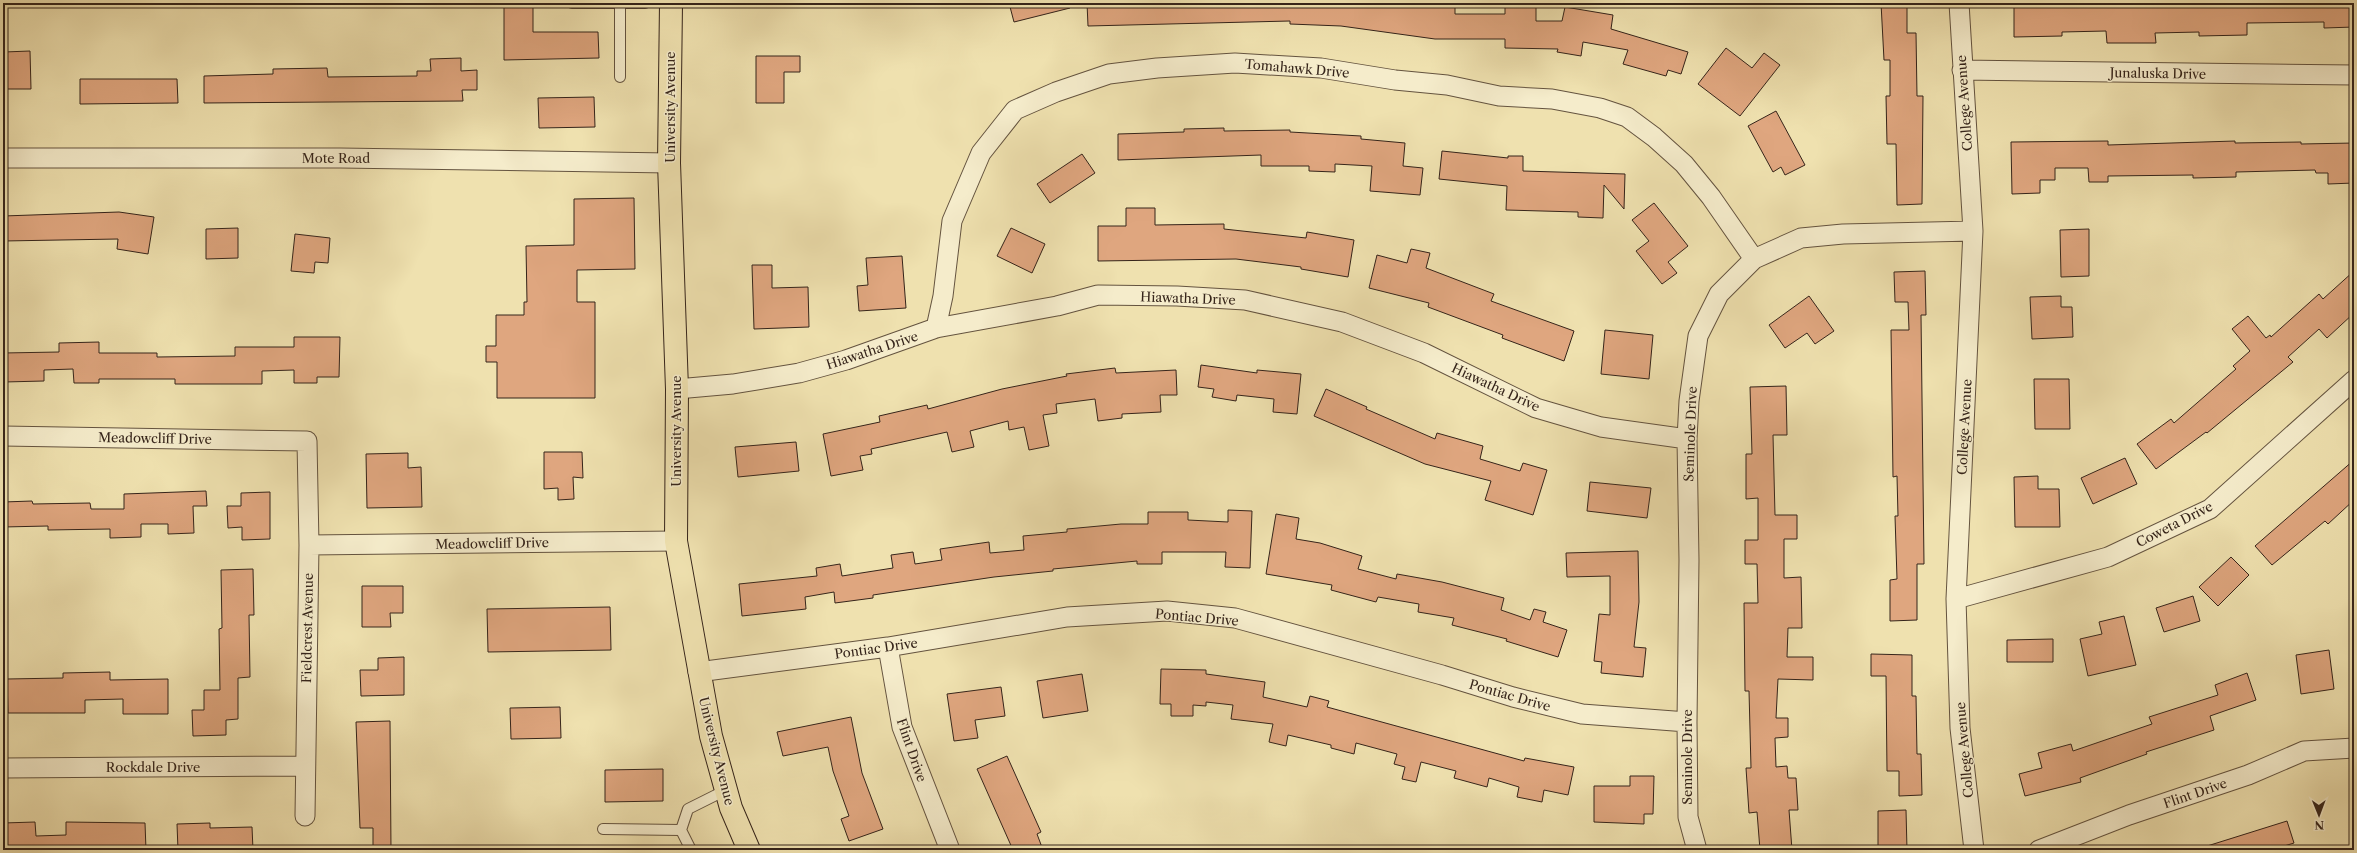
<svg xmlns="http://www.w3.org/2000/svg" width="2357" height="853" font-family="'Libre Caslon Text',serif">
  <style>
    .building { fill: #dfa67f; stroke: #35241a }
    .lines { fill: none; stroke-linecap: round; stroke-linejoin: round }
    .service-casing { stroke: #64533f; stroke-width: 12 }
    .minor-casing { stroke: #64533f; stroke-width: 21 }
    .primary-casing { stroke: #35241a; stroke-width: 24 }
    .service { stroke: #f5eccb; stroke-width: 10 }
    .minor { stroke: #f5eccb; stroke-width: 19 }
    .primary { stroke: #efe1af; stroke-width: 22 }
    .labels { text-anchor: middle; stroke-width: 3; stroke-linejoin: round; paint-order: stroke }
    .street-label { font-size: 13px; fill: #35241a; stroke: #f5eccb }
  </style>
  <rect width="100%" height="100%" fill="#efe1af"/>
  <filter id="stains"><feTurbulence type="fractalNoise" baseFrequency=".005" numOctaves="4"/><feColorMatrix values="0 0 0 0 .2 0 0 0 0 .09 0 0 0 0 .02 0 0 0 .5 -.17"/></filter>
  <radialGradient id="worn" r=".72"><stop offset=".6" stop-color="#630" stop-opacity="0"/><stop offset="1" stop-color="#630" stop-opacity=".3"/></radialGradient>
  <path class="building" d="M504 3H533V32H598L599 58 504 60Z
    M1009 3H1070V8L1014 22Z
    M1087 3H1455V14H1505V7H1536V21H1562L1565 7 1613 15 1611 29 1688 52 1681 74 1668 70 1666 76 1623 64 1628 50 1583 42 1581 56 1557 52 1558 49 1505 48V39H1435L1341 26 1290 24V21L1088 26Z
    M1881 3H1907V33H1916L1917 96H1923L1922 204 1897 205 1896 144H1887L1886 96H1890V60H1884Z
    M2037 3H2062V6H2087V3H2120V6L2168 3V7L2199 6V3H2354V27L2324 28V22L2247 23V35L2199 36V32L2155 33 2156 43H2107L2106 31 2062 32V36L2014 37V7L2037 6Z
    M1726 48 1752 68 1764 53 1780 65 1740 116 1698 84Z
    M30 51 31 89H5L4 52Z
    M756 56H800V72H784V103H756Z
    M461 58V71L477 70V90H462L463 101 204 103V76L273 74V69L327 68 328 77 417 76V71H431L430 59Z
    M80 79H177L178 103 80 104Z
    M594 97 595 127 539 128 538 98Z
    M1776 111 1805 165 1785 175 1781 167 1773 172 1748 126Z
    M1224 128V131L1290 130V132L1361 136V139L1405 143 1403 166 1423 168 1420 195 1370 191 1372 166 1335 164V172L1309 171V166H1261V155L1118 160V134L1184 132V129Z
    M2108 141V145L2235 141V143L2301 142V144L2354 143V183L2328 184V173H2316L2315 170 2236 172V177L2193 178V175L2108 176V182H2089L2088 168H2055V180H2040V193L2012 194 2011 142Z
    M1442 151 1508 158V156H1523V171L1625 174 1624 209 1604 185 1603 218 1578 217V212L1506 210 1507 186 1439 179Z
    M1082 154 1095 173 1050 203 1037 184Z
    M634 198 635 269 577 270V302H595V398H497V362H486V346H496V315H524V302H527L526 246 574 245V199Z
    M1654 203 1688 246 1668 262 1677 273 1662 284 1636 251 1649 241 1632 220Z
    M1126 208H1155V225L1224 224V229L1306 238 1307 232 1354 240 1348 277 1301 269V267L1236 259 1098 261V226H1126Z
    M119 212 154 217 148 254 117 249 118 239 3 241V216Z
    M238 228V258L206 259V229Z
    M1011 228 1045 244 1032 273 997 256Z
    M2089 229V276L2061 277 2060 230Z
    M295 234 330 238 328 263 315 262 314 273 291 271Z
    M1411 249 1430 253 1426 268 1494 294 1491 301 1574 331 1564 361 1502 338 1503 335 1428 307 1429 303 1369 288 1377 255 1407 263Z
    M902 256 906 308 859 311 857 286 868 285 866 258Z
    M752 265H772V288L808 287 809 327 754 329Z
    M1925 271 1926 315H1921L1924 564H1917V620L1890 621V580L1897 579 1895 516H1898L1897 476 1893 477 1891 330H1909L1908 302H1895L1894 272Z
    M2354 271V313L2327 338 2319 329 2288 357 2293 362 2207 433 2206 432 2156 469 2137 444 2171 419 2174 423 2236 369 2233 366 2250 351 2232 329 2248 316 2266 338 2270 335 2271 337 2319 294 2323 299Z
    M1809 296 1834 331 1815 344 1807 333 1785 348 1769 325Z
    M2061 296V307H2072L2073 337 2032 339 2030 297Z
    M1605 330 1653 335 1649 379 1601 374Z
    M294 337H340L339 377H317V383H294V370L262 371V384H175V379H99V383H74L73 369 44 370V381L4 382 3 353 59 352V343L99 342V353H157V357L235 356V347H294Z
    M1201 365 1257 373V370L1301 374 1297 414 1273 412 1274 399 1237 395 1236 401 1212 397 1214 389 1198 387Z
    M1115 368 1116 373 1176 370 1177 395H1160L1161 412 1122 414V418L1098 421 1095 399 1056 404 1057 413 1043 415 1049 446 1029 450 1024 427 1009 430 1008 421 970 431 974 447 952 452 947 432 871 449 872 454 860 456 863 470 831 476 823 434 880 422 879 416 927 405 928 409 1002 389 1067 376 1066 374Z
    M2034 379H2069L2070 429H2035Z
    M1786 386 1787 435H1773L1775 515H1797V539H1784V578L1801 577 1802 628H1788L1787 657H1813V680L1778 679 1776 718H1788V737L1775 738 1776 767 1787 766 1788 778H1796L1798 810H1789L1792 850H1760L1757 812 1749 813 1746 768H1751L1749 691H1745L1744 603H1758L1757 564H1745V540H1758V498L1746 499V454H1752L1750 387Z
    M1326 389 1367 407 1366 409 1435 439 1437 433 1483 446 1480 459 1520 471 1523 463 1547 470 1533 515 1485 500 1491 481 1425 464 1314 416Z
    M796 442 799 471 738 477 735 447Z
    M544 452H582L583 478 573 477 574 499 558 500V488L544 489Z
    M408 453V468L421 467 422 507 367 508 366 454Z
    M2125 458 2137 484 2093 504 2081 478Z
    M2354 460V500L2328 524 2325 521 2272 565 2255 546Z
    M2038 476V489H2059L2060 527H2015L2014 477Z
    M1590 482 1651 488 1647 518 1587 511Z
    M206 491 207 506H193L194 533 168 534V524H141V537L110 538V529L48 530V526L3 527V502L32 501 33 504 90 503 91 509H124V494Z
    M270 492V539L242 540V527L228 528 227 506H241V493Z
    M1228 510 1252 511 1250 568 1225 567 1226 552H1162V564H1137V561L1053 569V571L994 577 873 595V598L835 603 834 592 805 597 806 609 742 616 739 584 817 576 816 568 840 564 842 576 893 568 891 555 913 552 915 564 942 560 940 549 989 542 990 553 1024 550 1023 536 1067 532V529L1121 524H1148V512H1188V520L1228 522Z
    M1276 514 1299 518 1296 539 1320 543 1362 556 1358 569 1396 579 1397 574 1442 582 1504 598 1501 610 1530 620 1534 609 1546 612 1543 622 1567 630 1558 657 1506 641 1507 639 1452 625 1454 618 1418 612 1419 604 1378 597 1376 602 1331 590 1332 585 1266 574Z
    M1638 551 1639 602 1634 647 1646 648 1643 677 1601 673 1602 662 1594 661 1599 614 1610 615V576L1567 577 1566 553Z
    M2231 557 2249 575 2218 606 2199 587Z
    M253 569 254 615H249L250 677 238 678V719L226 720V735L193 736 192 710H204V690H220L219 629 222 628 221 570Z
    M362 586H403V613H390L391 627H362Z
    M2193 596 2200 621 2164 632 2156 608Z
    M610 607 611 650 488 652 487 609Z
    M2124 616 2136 665 2088 676 2080 639 2102 634 2099 622Z
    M2053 639V662H2007V640Z
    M2329 650 2334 689 2301 694 2296 655Z
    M1871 654 1912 655V696H1916L1917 754H1921L1922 795 1899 796V771H1887L1886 676H1871Z
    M404 657V695L361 696 360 670H378V658Z
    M1161 669 1206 670V674L1265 682 1263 697 1307 707 1310 696 1329 701 1327 707 1524 761 1525 758 1574 767 1568 795 1544 790 1542 802 1517 797 1519 787 1489 778 1487 787 1454 778 1456 771 1421 762 1416 782 1402 779 1405 767 1394 764 1397 754 1356 743 1354 754 1331 748V745L1288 735 1286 746 1269 742 1273 724 1231 719 1233 705 1206 702V706L1193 705V716H1171V704H1160Z
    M110 672V680L168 679V714H123V699L85 700V713H8L7 679 63 678V673Z
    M2247 673 2256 700 2210 716 2214 730 2146 752 2147 754 2080 778 2081 782 2025 796 2019 774 2042 768 2038 753 2071 744 2073 751 2152 724 2149 717 2218 695 2215 685Z
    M1082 674 1088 711 1043 718 1037 681Z
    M1001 687 1005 716 975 720 978 738 954 741 947 694Z
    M560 707 561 738 511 739 510 708Z
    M851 717 862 773 883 829 849 841 841 819 849 816 833 771 828 747 783 756 777 732Z
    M390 721 391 850H373V828H360L356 722Z
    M1007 756 1041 832 1037 834 1043 850H1013L977 769Z
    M663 769V801L605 802V770Z
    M1630 776H1654L1653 814H1644V824L1594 822V786H1630Z
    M1906 810 1907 850H1878V811Z
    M2287 821 2294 843 2281 847 2282 850H2204V847Z
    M35 822 36 836 66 835V822L145 823 146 850H3V823Z
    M210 823V828L252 827 253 850H178L177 824Z"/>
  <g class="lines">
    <g class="service-casing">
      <path id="service" d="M572 3H645
        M620 4V77
        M603 829 681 830
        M691 850 681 830 688 809 726 790"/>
    </g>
    <g class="minor-casing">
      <path id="minor" d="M1959 3 1973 231 1956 599 1960 728 1974 850
        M1962 70 2354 75
        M3 158H340L669 163
        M936 328 943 296 952 221 981 153 1015 110 1056 92 1109 74 1157 68 1235 63 1321 68 1395 80 1447 85 1499 96 1552 99 1600 108 1627 117 1654 137 1684 164 1711 197 1754 259
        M677 389 733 384 799 373 846 360 936 328 1057 306 1098 295 1177 296 1245 300 1342 322 1424 353 1536 408 1601 427 1687 439
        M3 436 307 441 309 545 305 816
        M309 545 676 541
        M1956 599 2108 557 2210 509 2354 380
        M888 647 902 727 950 850
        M698 672 888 647 1067 617 1167 611 1235 618 1442 675 1513 697 1582 714 1687 722
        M3 768 304 766
        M1697 850 1688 817 1687 722 1689 560 1687 439 1689 401 1698 336 1719 294 1754 259 1801 238 1843 234 1973 231
        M2039 850 2129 815 2248 775 2304 751 2354 748"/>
    </g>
    <g class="primary-casing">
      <path id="primary" d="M671 3 669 163 677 389 676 541 711 736 731 808 749 850"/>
    </g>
    <use href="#service" class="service"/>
    <use href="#minor" class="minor"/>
    <use href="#primary" class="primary"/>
  </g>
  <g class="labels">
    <g class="street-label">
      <text transform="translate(1297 68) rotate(5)" y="5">Tomahawk Drive</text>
      <text transform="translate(2158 73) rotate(1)" y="5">Junaluska Drive</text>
      <text transform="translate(1964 103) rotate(-94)" y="5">College Avenue</text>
      <text transform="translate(670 107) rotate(-90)" y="5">University Avenue</text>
      <text x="336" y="163">Mote Road</text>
      <text transform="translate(1188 298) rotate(2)" y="5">Hiawatha Drive</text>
      <text transform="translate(872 350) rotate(-18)" y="5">Hiawatha Drive</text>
      <text transform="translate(1496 387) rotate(25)" y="5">Hiawatha Drive</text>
      <text transform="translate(1964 427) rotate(-87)" y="5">College Avenue</text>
      <text transform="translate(676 431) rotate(-90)" y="5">University Avenue</text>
      <text transform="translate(1690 434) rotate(-88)" y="5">Seminole Drive</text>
      <text transform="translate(155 438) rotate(1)" y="5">Meadowcliff Drive</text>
      <text transform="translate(2174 524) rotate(-27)" y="5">Coweta Drive</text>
      <text transform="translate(492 543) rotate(-1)" y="5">Meadowcliff Drive</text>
      <text transform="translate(1197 617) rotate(5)" y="5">Pontiac Drive</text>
      <text transform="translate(307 628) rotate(-89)" y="5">Fieldcrest Avenue</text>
      <text transform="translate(876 648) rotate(-8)" y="5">Pontiac Drive</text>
      <text transform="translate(1510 695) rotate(16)" y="5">Pontiac Drive</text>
      <text transform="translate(912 750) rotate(71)" y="5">Flint Drive</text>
      <text transform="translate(1964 750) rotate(-95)" y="5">College Avenue</text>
      <text transform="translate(717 751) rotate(76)" y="5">University Avenue</text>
      <text transform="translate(1687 757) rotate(-90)" y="5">Seminole Drive</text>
      <text x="153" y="772">Rockdale Drive</text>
      <text transform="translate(2195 793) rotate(-19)" y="5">Flint Drive</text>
    </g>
  </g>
  <rect width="2357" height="853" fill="none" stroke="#efe1af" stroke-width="16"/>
  <rect x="4" y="4" width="2349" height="845" fill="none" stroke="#35241a" stroke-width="2"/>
  <rect x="8" y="8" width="2341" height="837" fill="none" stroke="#35241a"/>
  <g transform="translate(2319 815) rotate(179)" stroke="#f5eccb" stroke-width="3" paint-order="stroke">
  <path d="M0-3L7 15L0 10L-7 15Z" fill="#35241a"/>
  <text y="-6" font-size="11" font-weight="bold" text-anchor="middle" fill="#35241a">N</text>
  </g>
  <rect width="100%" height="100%" filter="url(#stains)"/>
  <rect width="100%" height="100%" fill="url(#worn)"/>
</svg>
